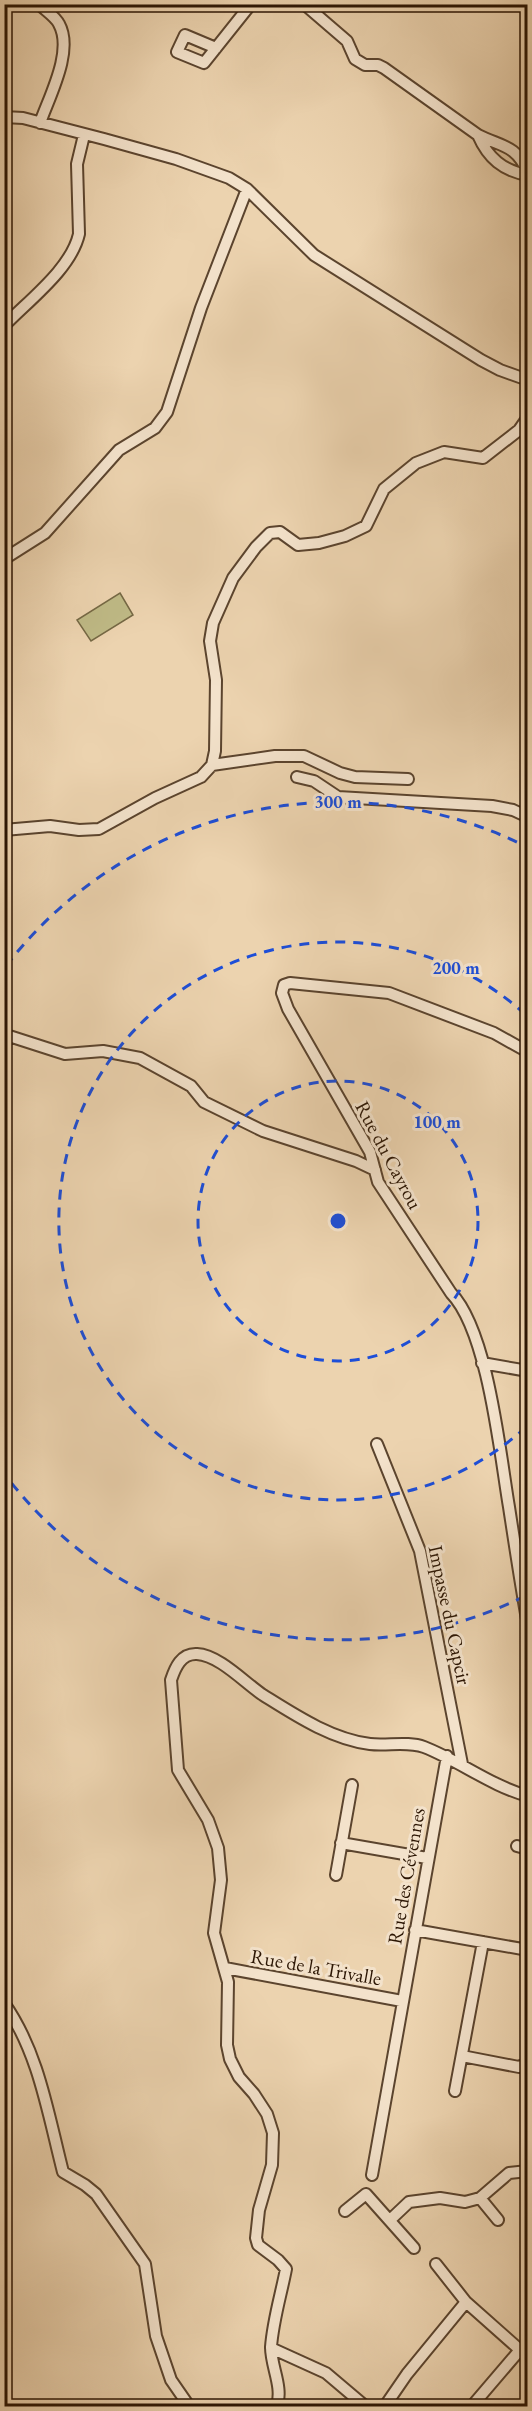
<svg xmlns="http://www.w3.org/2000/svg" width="532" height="2411" font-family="'EB Garamond',serif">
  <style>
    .green { fill: #bfba86; stroke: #756844; stroke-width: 1.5 }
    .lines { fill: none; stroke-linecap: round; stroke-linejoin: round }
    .minor-casing { stroke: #5b442e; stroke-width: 14 }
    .minor { stroke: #f3e2cb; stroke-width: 10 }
    .ring { fill: none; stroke: #1d4ed8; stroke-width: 3; stroke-dasharray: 10 8 }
    .labels { text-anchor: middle; stroke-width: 6; stroke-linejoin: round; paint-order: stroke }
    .street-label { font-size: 20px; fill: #2b1503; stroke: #f3e2cb }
    .centre { fill: #1d4ed8; stroke: #f3e2cb; stroke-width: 3 }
    .ring-label { font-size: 18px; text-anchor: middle; font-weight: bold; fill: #1d4ed8; stroke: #f3e2cb; stroke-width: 6; stroke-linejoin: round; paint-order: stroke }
  </style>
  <rect width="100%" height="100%" fill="#ecd3af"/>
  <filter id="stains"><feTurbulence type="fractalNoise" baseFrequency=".00333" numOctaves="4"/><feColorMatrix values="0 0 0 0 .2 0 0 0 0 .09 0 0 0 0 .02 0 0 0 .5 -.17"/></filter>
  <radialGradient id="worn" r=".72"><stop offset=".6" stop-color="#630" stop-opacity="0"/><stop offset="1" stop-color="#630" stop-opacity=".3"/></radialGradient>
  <path class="green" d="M120 593 133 615 91 641 77 620Z"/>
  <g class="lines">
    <g class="minor-casing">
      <path id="minor" d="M39 4C45 10 56 17 59 24 74 51 49 97 40 123
        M304 4 347 41 355 59 365 65H378L384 68 478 135C488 158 503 171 528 175
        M216 48 185 35 177 52 204 63 251 4
        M4 117 23 118 104 139 176 159 229 178 247 189 314 255 481 360 500 370 528 380
        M478 135C502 147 515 144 528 172
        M4 326C29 300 71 269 79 234L77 164 84 135
        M4 559 45 533 119 450 155 428 167 412 201 308 247 189
        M212 765 275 756H304L340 773 355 777 408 779
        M297 777 314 781 338 797 492 806 513 810 528 817
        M4 830 50 826 79 830 99 829 155 798 201 777 212 765 215 751 216 680 210 641 213 623 233 578 256 547 270 533 280 532 298 545 319 543 345 536 366 526 384 489 416 463 444 452 483 458 519 430 528 417
        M4 1021 5 1041
        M6 1035 65 1054 103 1051 140 1058 191 1086 204 1102 263 1131 356 1161 375 1170
        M528 1052 494 1033 389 993 290 983 284 985 282 993 288 1009 370 1152 378 1182 451 1293C488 1331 500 1454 509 1507 515 1546 521 1586 528 1625
        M482 1363 528 1371
        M377 1444 420 1551 462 1764
        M341 1843 427 1858
        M517 1846 528 1849
        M336 1875 352 1785
        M415 1930 528 1950
        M225 1968 402 2001
        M4 2003C39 2053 48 2114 63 2172L85 2185 96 2194 145 2264 156 2336 171 2380 189 2406
        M462 2056 519 2067 528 2063
        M455 2091 483 1942
        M372 2175 447 1756
        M480 2198 498 2220
        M345 2211 366 2194 414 2248
        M390 2220 409 2202 440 2198 465 2202 480 2198 509 2173 528 2171
        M436 2264 466 2302 528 2357
        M271 2348 326 2373 365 2406
        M277 2406C283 2386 271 2367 271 2347 273 2320 281 2295 286 2269L278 2260 258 2245 256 2238 259 2210 272 2165 273 2133 267 2114 254 2094 239 2077 230 2059 227 2045 228 1982 214 1933 221 1880 218 1848 208 1820 178 1770 171 1680C175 1668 181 1653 197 1654 219 1655 245 1683 263 1695 295 1715 331 1739 370 1744 387 1746 408 1741 424 1747 460 1761 491 1786 528 1796
        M385 2406 407 2374 466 2302
        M472 2406 519 2351"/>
    </g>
    <use href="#minor" class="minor"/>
  </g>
  <g class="ring">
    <circle cx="338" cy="1221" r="140"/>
    <path d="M526 1427A279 279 0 1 1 526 1015"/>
    <path d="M525 1596A419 419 0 0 1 6 1476M6 966A419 419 0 0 1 525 846"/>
  </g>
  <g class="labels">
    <g class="street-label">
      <text transform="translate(389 1155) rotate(62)" y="7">Rue du Cayrou</text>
      <text transform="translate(450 1615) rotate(78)" y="7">Impasse du Capcir</text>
      <text transform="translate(406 1876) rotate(-80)" y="7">Rue des Cévennes</text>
      <text transform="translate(316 1967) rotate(10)" y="7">Rue de la Trivalle</text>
    </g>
  </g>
  <circle cx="338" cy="1221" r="9" class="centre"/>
  <g class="ring-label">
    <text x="338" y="808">300 m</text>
    <text x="456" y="974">200 m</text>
    <text x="437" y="1128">100 m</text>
  </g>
  <rect width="532" height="2411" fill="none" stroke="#ecd3af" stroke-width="24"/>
  <rect x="6" y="6" width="520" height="2399" fill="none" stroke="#2b1503" stroke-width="3"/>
  <rect x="12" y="12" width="508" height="2387" fill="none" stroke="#2b1503" stroke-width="1.5"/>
  <rect width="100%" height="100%" filter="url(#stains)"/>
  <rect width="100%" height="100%" fill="url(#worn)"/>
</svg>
